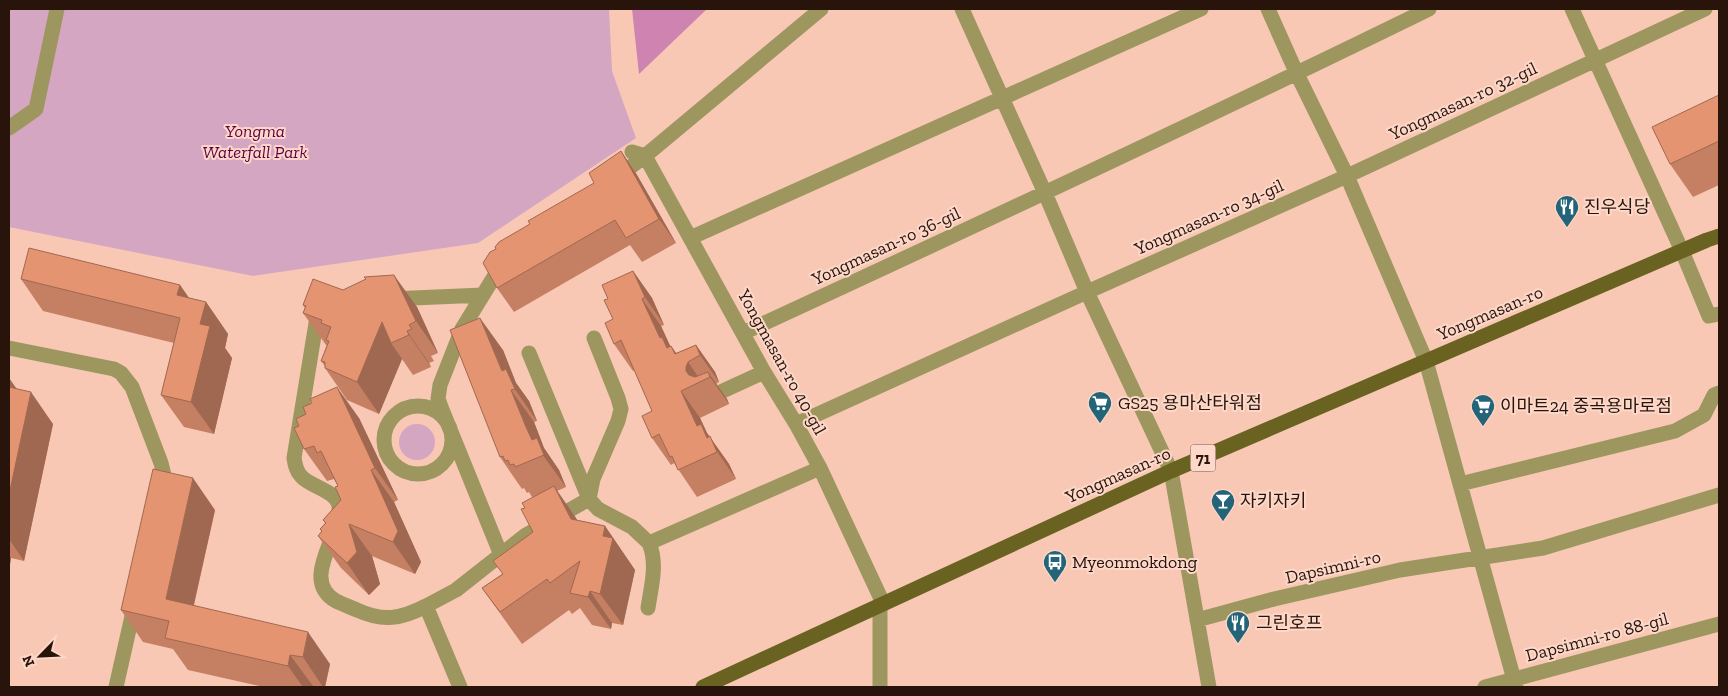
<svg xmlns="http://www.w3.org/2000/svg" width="1728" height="696" font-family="'Zilla Slab','Noto Sans KR',serif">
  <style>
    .green { fill: #d5a6c2 }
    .forest { fill: #cf83b1 }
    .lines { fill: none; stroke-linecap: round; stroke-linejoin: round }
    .minor { stroke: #9d975f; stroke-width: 15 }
    .major { stroke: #6a6220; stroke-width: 15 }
    .wall { fill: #c57f62 }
    .shaded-wall { fill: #a06850 }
    .building { fill: #e59472; stroke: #a06850 }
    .labels { text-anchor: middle; stroke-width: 4; stroke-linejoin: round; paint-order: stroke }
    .shield { fill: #fdd8c9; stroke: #694f44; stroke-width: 1 }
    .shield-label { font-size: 16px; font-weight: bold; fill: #29140b }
    .street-label { font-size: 18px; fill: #29140b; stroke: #fdd8c9 }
    .park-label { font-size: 18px; font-style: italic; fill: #5f0046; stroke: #fdd8c9 }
    .poi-label { font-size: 18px; fill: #29140b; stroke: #fdd8c9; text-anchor: start }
  </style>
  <rect width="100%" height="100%" fill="#f8c8b5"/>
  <path class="green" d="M9 9H609L612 71 636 138 478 243 253 276 9 227Z
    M399 442a18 18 0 1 1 36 0a18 18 0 1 1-36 0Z"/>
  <path class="forest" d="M632 9H707L639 74Z"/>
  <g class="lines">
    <path class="minor" d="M962 9 1045 193 1087 292 1171 471 1209 687
      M1268 9 1297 74 1347 176 1426 361 1516 687
      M1572 9 1682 251 1709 316 1719 314
      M9 128 36 109 57 9
      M632 152 645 156 764 372 796 424 820 468 883 603
      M616 178 645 156 821 9
      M690 238 1201 9
      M390 299 483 295
      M318 311 294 458C295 464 296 471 301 476 310 487 336 490 339 506 340 515 336 524 334 532 326 555 308 585 336 601 342 604 350 607 357 610 383 622 401 619 426 606
      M743 333C973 227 1202 120 1429 9
      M9 348 114 369 121 373 132 387 161 463 164 475 161 491
      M529 353 589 499 598 509 632 527 649 543
      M714 395 764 372
      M384 440a34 34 0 1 1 68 0a34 34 0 1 1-68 0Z
      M796 424 1087 292 1347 176 1705 9
      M1460 484 1675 431 1704 415 1714 395 1719 393
      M501 555 441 407 438 399 440 385 462 329 497 272 505 263
      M648 608C651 587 658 564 649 543L820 468
      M1197 620 1274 599 1400 570 1543 548 1719 495
      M116 687 135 603
      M460 687 426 606 456 590 526 535 589 499 593 479 618 421 621 409 618 398 594 338
      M880 687V605
      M1485 687 1719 624"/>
    <path class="major" d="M703 687 1171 471 1707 240 1719 236"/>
  </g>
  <path class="wall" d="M1719 95V185L1693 197 1670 164Z
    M621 151 637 175 676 243 642 262 630 245 514 312 497 288 496 249 594 183Z
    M633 271 652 298 664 325 661 326 670 346H671L676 353 696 345 715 372 719 382 716 384 727 399 729 404 700 418 707 433 729 464 736 479 697 497 674 463 671 465 652 438V411L635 370 633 371 614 344 613 319 608 299Z
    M21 279 180 285 189 298 206 302 228 334 225 348 232 358 214 434 184 427 161 395 174 343 43 311Z
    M343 290 417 307 438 353 431 356 434 361 429 363 431 367 413 375 402 359 379 414 347 400 325 368V366L321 361 327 345H326L303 313 305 308 303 305Z
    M503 350 516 383 529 401 537 421 534 422 544 448 559 470 566 487 557 491 577 520 605 526 635 570 623 625 612 623 611 629 592 625 580 608 572 614 569 610 522 644 482 588 502 574 533 532 525 508 536 496 532 497 529 492 527 493 524 488 522 489 500 457Z
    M9 378 17 389 53 424 24 561 11 558 9 571Z
    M359 418 398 500 394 502 421 562 415 574 372 556 380 584 369 595 341 568 318 536 322 532 320 529 325 523 323 520 341 500 338 486 334 479 327 481 304 449Z
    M215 510 194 605 330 664 325 687H316L313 686 312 687H264L188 670 173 649 143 642 121 610Z"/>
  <path class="shaded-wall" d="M621 151 637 175 676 243 659 219Z
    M633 271 652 298 664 325 645 297Z
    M394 275 417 307 438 353 416 321Z
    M180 285 202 317 206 302 228 334 225 348 232 358 214 434 191 402 177 295Z
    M642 299 661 326 679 365 660 338Z
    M480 318 503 350 516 383 529 401 537 421 502 371Z
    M382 322 391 343 402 359 379 414 357 382Z
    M407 331 429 363 431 367 409 335Z
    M696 345 715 372 719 382 700 355Z
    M671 346 686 367 688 362 701 381 695 384 675 354Z
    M708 372 727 399 729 404 710 377Z
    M9 378 21 396 9 404Z
    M337 387 359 418 398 500 375 468Z
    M511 390 534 422 544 448 559 470 566 487 532 440 526 427Z
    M681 391 700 418 707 433 729 464 736 479 714 447 697 426Z
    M31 392 53 424 24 561 9 539V495Z
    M371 470 394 502 421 562 415 574 393 542Z
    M193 478 215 510 188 630 166 599Z
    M554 486 576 518 593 550 571 519Z
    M349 524 372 556 380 584 369 595 347 563Z
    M605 526 635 570 623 625 600 594 603 536Z
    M9 554 11 558 9 571Z
    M590 591 612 623 611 629 588 597Z
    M308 632 330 664 325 687H323L303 657Z
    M290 655 313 686 312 687H303L288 666Z"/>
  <path class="building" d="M1719 95V141L1670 164 1652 127Z
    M621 151 659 219 626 238 615 220 497 288 483 263 490 252 496 249 495 247 499 242 530 224 528 221 594 183 589 173Z
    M29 248 180 285 177 295 206 302 200 324 210 326 191 402 161 395 180 318 21 279Z
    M633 271 645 297 642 299 660 338 662 337 667 348 671 346 675 354 696 345 700 355 688 362 686 367V371L689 375 695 377 708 372 710 377 681 391 697 426 701 424 707 438 710 436 717 452 678 470 672 456 670 457 659 434 652 438 642 416 652 411 621 340 614 344 605 323 613 319 604 300 608 299 602 285Z
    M394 275 416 321 409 325 412 329 407 331 409 335 391 343 382 322 357 382 325 368V362L321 361 329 341 326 340 331 327 321 323 322 320 303 313 306 306 303 305 313 279 343 290 366 279 364 277Z
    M480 318 502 371 506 369 515 389 511 390 526 427 532 440 537 438 544 455 515 467 514 464 510 465 508 460 505 461 503 456 500 457 450 330Z
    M9 387 31 392 9 495Z
    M337 387 375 468 371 470 398 531 393 542 349 524 357 552 347 563 318 536 322 531 320 529 326 523 323 520 341 500 335 487 338 486 321 451 317 453 314 446 304 449 294 428 299 426 296 419 306 414 303 407 312 403 310 399Z
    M153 469 193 478 166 599 308 632 303 657 290 655 288 666 165 638 169 621 121 610Z
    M554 486 571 519 605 526 603 536 613 538 600 594 590 591 588 597 570 593 580 561 550 583 547 579 500 612 482 588 503 574 493 561 533 532 521 509 525 508 522 503Z"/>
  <defs>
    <g id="restaurant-pin" transform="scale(1.25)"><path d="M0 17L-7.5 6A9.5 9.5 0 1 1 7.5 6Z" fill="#236478" stroke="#fdd8c9"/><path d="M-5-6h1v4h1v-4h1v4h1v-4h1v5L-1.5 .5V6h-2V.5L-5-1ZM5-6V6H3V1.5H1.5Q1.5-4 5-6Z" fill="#fff"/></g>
    <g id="supermarket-pin" transform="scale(1.25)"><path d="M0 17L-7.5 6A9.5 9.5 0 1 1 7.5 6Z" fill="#236478" stroke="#fdd8c9"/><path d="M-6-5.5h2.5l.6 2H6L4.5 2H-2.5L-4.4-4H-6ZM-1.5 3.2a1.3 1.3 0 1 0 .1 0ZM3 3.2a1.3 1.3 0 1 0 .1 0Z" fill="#fff"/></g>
    <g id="bar-pin" transform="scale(1.25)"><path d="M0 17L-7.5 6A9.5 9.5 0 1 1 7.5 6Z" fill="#236478" stroke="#fdd8c9"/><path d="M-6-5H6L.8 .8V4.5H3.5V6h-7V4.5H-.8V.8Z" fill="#fff"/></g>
    <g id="bus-pin" transform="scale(1.25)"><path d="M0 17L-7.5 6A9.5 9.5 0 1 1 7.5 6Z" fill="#236478" stroke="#fdd8c9"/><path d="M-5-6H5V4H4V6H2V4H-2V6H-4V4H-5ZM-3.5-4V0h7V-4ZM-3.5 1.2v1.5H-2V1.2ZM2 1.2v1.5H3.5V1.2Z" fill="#fff"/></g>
  </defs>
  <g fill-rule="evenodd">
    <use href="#restaurant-pin" x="1567" y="207"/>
    <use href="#supermarket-pin" x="1100" y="403"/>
    <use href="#supermarket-pin" x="1483" y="406"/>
    <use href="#bar-pin" x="1223" y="501"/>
    <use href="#bus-pin" x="1055" y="562"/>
    <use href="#restaurant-pin" x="1238" y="623"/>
  </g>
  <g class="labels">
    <rect class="shield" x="1190.5" y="444.5" width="25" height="27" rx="4"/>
    <g class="shield-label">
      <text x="1203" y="464">71</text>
    </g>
    <g class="street-label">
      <text transform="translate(1463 101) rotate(-25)" y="6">Yongmasan-ro 32-gil</text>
      <text transform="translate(1209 217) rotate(-24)" y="6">Yongmasan-ro 34-gil</text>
      <text transform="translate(886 246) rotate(-25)" y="6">Yongmasan-ro 36-gil</text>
      <text transform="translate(1490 313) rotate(-23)" y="6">Yongmasan-ro</text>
      <text transform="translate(782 362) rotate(61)" y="6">Yongmasan-ro 40-gil</text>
      <text transform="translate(1118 475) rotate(-24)" y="6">Yongmasan-ro</text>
      <text transform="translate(1333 567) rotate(-13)" y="6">Dapsimni-ro</text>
      <text transform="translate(1597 637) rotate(-15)" y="6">Dapsimni-ro 88-gil</text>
    </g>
    <g class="park-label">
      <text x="255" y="137">Yongma<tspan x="255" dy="21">Waterfall Park</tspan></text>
    </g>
    <g class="poi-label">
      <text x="1584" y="213">진우식당</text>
      <text x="1118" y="409">GS25 용마산타워점</text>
      <text x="1500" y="412">이마트24 중곡용마로점</text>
      <text x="1240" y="507">자키자키</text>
      <text x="1072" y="568">Myeonmokdong</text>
      <text x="1256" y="629">그린호프</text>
    </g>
  </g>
  <rect width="1728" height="696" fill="none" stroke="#29140b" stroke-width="20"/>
  <g transform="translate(40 656) rotate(246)" stroke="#fdd8c9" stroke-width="4" paint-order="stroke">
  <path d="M0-4L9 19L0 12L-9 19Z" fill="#29140b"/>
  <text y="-8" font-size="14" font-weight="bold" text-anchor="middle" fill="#29140b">N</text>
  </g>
</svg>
